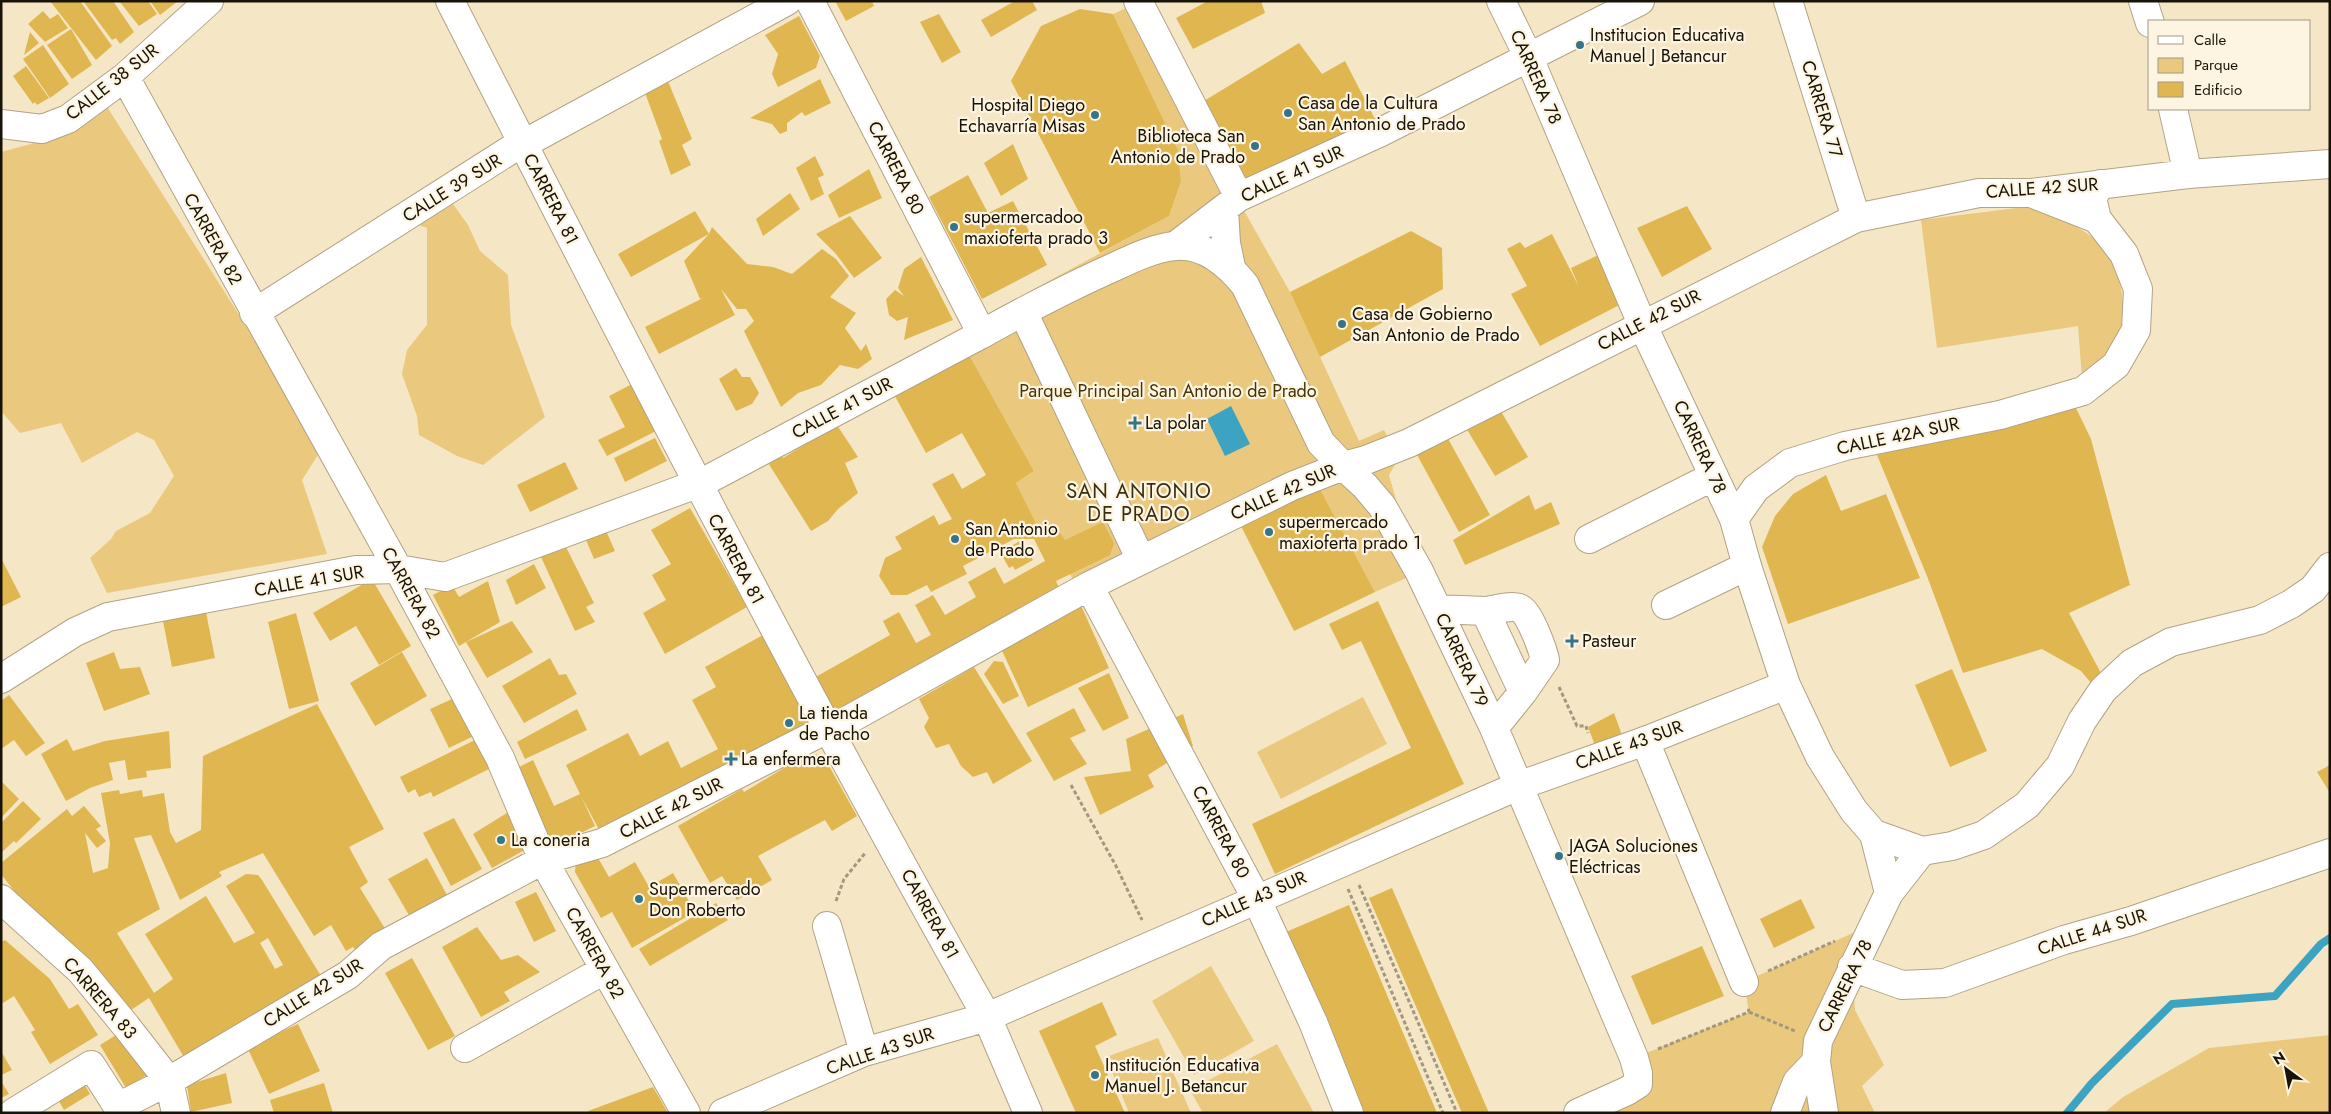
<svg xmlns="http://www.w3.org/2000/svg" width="2331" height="1114" font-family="Jost,sans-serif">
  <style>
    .green { fill: #eac97e }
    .water { fill: #3da3c2 }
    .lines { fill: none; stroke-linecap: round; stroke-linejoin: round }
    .stream { stroke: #3da3c2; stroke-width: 8 }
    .building { fill: #e0b650; fill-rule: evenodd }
    .minor-casing { stroke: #b1a384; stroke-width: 30 }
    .major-casing { stroke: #b1a384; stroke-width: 30 }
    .path { stroke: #a2977f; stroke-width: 3; stroke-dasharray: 4 2.5; stroke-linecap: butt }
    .minor { stroke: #fff; stroke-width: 28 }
    .major { stroke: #fff; stroke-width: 28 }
    .poi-dot { fill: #367589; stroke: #fdf4e1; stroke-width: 2 }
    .labels { text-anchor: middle; stroke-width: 4.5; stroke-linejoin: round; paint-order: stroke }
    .poi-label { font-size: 18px; fill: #181308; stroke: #fdf4e1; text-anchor: start }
    .street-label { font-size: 18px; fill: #181308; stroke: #fdf4e1 }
    .park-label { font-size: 18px; fill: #453406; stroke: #fdf4e1 }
    .quarter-label { font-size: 20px; letter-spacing: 1px; fill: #392d12; stroke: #fdf4e1 }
  </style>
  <rect width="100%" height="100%" fill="#f5e6c6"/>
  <path class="green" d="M1139 2 1242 207 1290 292 1359 441 1384 430 1399 458 1389 475 1405 531 1424 570 1375 592 1320 489 1201 544 1075 583 1049 537 1040 531 1016 483 1034 471 963 344 982 334 990 313 1169 216 1181 182 1178 150 1113 14Z
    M104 102 323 447 302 480 327 554 107 593 90 558 111 539 116 531 150 513 174 476 154 440 137 432 82 463 61 423 20 433 1 411V152L53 138Z
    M429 202 453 204 468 225 480 251 508 275 511 325 545 417 483 465 457 456 419 435 417 416 402 374 407 350 427 325V228L407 221Z
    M2032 206C2057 216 2082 227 2102 245 2112 254 2118 270 2120 283 2130 332 2116 346 2082 378L2078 326 1937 348 1921 220Z
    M1363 697 1387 744 1281 799 1257 752Z
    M1889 893 1852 967 1855 1010 1884 1065 1862 1086 1875 1113H1578L1626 1091 1634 1058 1749 1012 1744 982 1864 928Z
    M1211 966 1254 1041 1194 1075 1152 1001Z
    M2330 1035V1113H2104L2123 1097 2209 1048Z
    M1158 1038 1191 1113H1129L1106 1057Z
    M1277 1044 1314 1113H1203L1190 1090Z"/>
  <path class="water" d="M1231 406 1250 444 1225 456 1207 419Z"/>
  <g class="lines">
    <path class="stream" d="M2067 1113 2092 1083 2172 1004 2275 996 2321 944 2330 938"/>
  </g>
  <path class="building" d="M50 1H80L112 46 96 60Z
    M83 1H113L134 32 120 44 116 38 112 40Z
    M119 1H148L157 14 139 26Z
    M150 1H178L160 15Z
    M835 1H872L874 6 846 21Z
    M1015 1H1032L1037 10 991 37 981 20Z
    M1208 1H1261L1265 13 1193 49 1176 18Z
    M1080 9 1113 14 1178 150 1181 182 1169 216 1100 253 1011 81 1041 26Z
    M43 11 50 19 58 14 68 28 45 42 28 24Z
    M939 14 961 52 942 63 920 22Z
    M799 16 820 56 816 68 778 87 772 74 778 54 765 35Z
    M71 29 92 65 72 79 47 45Z
    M30 32 39 43 24 55Z
    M1299 43 1322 74 1345 61 1377 123 1239 188 1199 104Z
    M43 45 69 84 50 98 23 59Z
    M26 66 49 98 37 105 35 102 33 104 13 76Z
    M667 79 692 139 682 145 691 165 671 175 659 141 662 139 644 90Z
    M820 79 831 103 805 116 802 112 787 123V131L780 134 772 124 750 118Z
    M1013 144 1028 179 1001 196 984 163Z
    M815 156 824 175 818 178 824 194 811 201 796 168Z
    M869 169 882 198 839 218 828 195Z
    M968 175 988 213 1013 201 1047 265 982 299 929 197Z
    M790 193 800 209 763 236 756 219Z
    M1687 206 1712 249 1662 277 1637 228Z
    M695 211 709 234 712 227 747 264 773 267 792 274 822 249 836 259 849 276 830 297 856 313 845 328 861 351 866 344 872 359 858 369 840 365 821 385 798 393 781 407 744 331 754 321 746 309H737L721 289 735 315 659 354 645 327 705 297 700 299 684 261 709 234 631 277 618 254Z
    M850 216 882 258 854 278 836 254 816 234Z
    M1411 231 1442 248 1443 289 1320 357 1290 292Z
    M1552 234 1579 287 1571 268 1609 250 1631 299 1540 346 1511 294 1527 286 1507 249 1520 242 1525 248Z
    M921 257 953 320 904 340 908 317 897 321 889 315 886 299 895 290 904 296 898 288 904 269Z
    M963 344 1034 471 1016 483 1040 531 1044 533 1055 526 1065 540 1103 522 1114 543 1110 555 1056 581 1061 592 828 724 805 683 890 635 883 621 899 612 916 643 931 635 915 605 933 595 945 615 976 597 968 582 995 567 1004 584 1045 561 1034 539H1014L963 566 967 574 931 592 927 585 907 595H891L879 576 885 558 902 549 895 537 934 515 939 525 952 519 932 484 953 473 962 489 986 475 962 433 926 453 891 389Z
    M736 368 742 377H750L759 393 752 404 736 411 719 379Z
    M632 384 656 431 607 456 598 440 625 427 609 396Z
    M1496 403 1528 457 1495 476 1463 423Z
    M2075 406 2091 439 2130 585 2069 613 2103 677 2096 689 2081 671 2042 649 1963 673 1927 576 1877 455Z
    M837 425 858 457 845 463 858 493 838 509 828 521 811 531 765 458 777 449 783 458Z
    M1441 426 1490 515 1459 532 1416 453Z
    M655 438 667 461 625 482 614 458Z
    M565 462 578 489 530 512 517 485Z
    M1826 475 1841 511 1886 494 1920 578 1788 624 1762 547 1775 516 1793 494Z
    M1320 489 1375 592 1294 631 1241 526Z
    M1529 495 1535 510 1551 502 1560 524 1465 565 1453 540Z
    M690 508 747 607 665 654 643 613 666 600 652 575 671 564 651 530Z
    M603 524 615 551 594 559 584 535Z
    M1022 540 1033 560 1015 570 1013 566 1009 568 1000 552Z
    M565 545 594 603 586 607 595 622 575 631 541 557Z
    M1 558 21 597 1 607Z
    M534 564 546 588 516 605 506 580Z
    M372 579 411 646 379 665 356 626 330 641 313 613Z
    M488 581 500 622 459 646 433 595 452 585 459 597Z
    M1079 601 1109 668 1028 707 998 642Z
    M1378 601 1464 784 1275 874 1252 824 1411 748 1361 641 1342 650 1329 624Z
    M205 607 215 658 172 667 162 616Z
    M296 613 319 701 289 709 268 622Z
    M512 621 533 652 487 678 466 642Z
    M763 635 812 730 603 837 581 796 595 826 546 850 509 772 533 760 554 806 580 794 566 765 628 733 640 756 668 741 681 768 718 749 692 700 716 687 705 667Z
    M114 652 120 669 140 667 150 694 104 711 86 663Z
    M402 652 427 696 375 726 350 683Z
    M550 658 559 675 566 674 577 694 524 723 502 686Z
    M994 661 1003 662 1019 696 1003 704 984 674Z
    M974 667 1032 761 993 784 987 772 973 777 961 766 949 744 936 748 924 727 929 718 919 699Z
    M1952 669 1987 751 1950 767 1915 685Z
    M1109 673 1129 718 1103 731 1078 688Z
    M472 690 492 727 449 748 430 709Z
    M9 695 45 743 26 756 14 740 1 749V701Z
    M317 704 384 829 349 847 368 882 360 888 389 935 361 957 353 947 346 951 331 925 314 936 263 853 219 872 222 876 180 900 151 835 134 838 160 909 117 933 154 993 173 979 145 934 206 896 234 943 255 933 226 886 246 874 258 875 262 880 321 976 188 1064 149 998 125 1014 33 915 1 874V863L67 809 72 816 84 806 101 826 96 829 106 841 97 848 85 833 93 873 108 868 110 843 101 793 119 790 120 794 142 790 143 797 164 793 170 832 176 843 201 830 203 756ZM268 938 283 965 275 969 260 943Z
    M1074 708 1086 731 1070 738 1087 764 1054 781 1026 733Z
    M577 709 587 730 525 759 517 742Z
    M1614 713 1623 738 1596 748 1588 727Z
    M1183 714 1193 746 1148 775 1154 787 1100 815 1084 777 1131 771 1126 739Z
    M169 731 171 768 146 771 147 777 128 780 125 760 109 763 113 780 90 788 66 801 41 754 67 739 73 751 105 741Z
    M485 735 499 764 433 797 431 792 419 797 415 789 408 793 400 777Z
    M807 754 823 755 857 816 832 831 825 820 758 856 772 880 737 900 722 876 710 883 678 826 742 789 744 792Z
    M2330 765V793L2317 772Z
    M1 781 19 799 1 818Z
    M23 801 41 819 16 843 14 841 1 853V823Z
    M510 811 530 847 492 868 473 834Z
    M454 818 482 869 451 886 423 833Z
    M594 851 609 877 635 862 649 887 673 873 695 912 632 948 612 912 601 918 575 872 576 861Z
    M427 858 448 897 410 917 388 879Z
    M1392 888 1489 1113H1462L1369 898Z
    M536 892 556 931 534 942 515 902Z
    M1801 899 1815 928 1774 948 1760 919Z
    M716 903 728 920 650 966 639 949Z
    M1349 905 1437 1113H1362L1286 932Z
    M477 927 501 960 518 955 540 972 504 992 510 1001 481 1017 442 947Z
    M5 940 50 979 69 1009 78 1004 98 1035 50 1064 31 1032 35 1030 14 996 3 1003 1 1001V942Z
    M1702 946 1724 996 1652 1025 1631 976Z
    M412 958 455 1036 428 1050 385 973Z
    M1102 1002 1117 1035 1095 1046 1125 1113H1076L1039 1031Z
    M298 1024 320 1071 269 1094 247 1047Z
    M124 1030 150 1073 126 1088 100 1045Z
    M1 1051 12 1070 1 1075Z
    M226 1073 232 1103 191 1112 187 1085Z
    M82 1080 90 1094 64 1110 56 1096Z
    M1 1081 9 1094 1 1098Z
    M324 1083 333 1113H274L270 1100Z
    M653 1087 668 1113H589L588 1111Z"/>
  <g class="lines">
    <g class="minor-casing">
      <path id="minor" d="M1138 1 1239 197
        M1501 1 1529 58 1642 324 1734 519
        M1788 1 1856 218
        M2143 1 2150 23
        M125 77 398 569 500 758 543 860 686 1113
        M2173 109 2188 174
        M1 124 42 129 68 119 125 77 209 1
        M2031 193 2188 174 2330 164
        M1224 209 1226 243 1231 267
        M1175 246 1239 197 1381 132 1640 1
        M1023 312 1141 560
        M254 313 518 145 529 141 787 1
        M1589 539 1714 476
        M1089 586 1256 898 1313 1022 1349 1113
        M1666 605 1747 566
        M1438 609 1485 611 1523 692 1494 728
        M1485 611C1495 610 1512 604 1521 609 1530 614 1543 650 1545 660L1523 692
        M1 679 75 632 108 617 356 570 398 569 445 577 705 481 982 334
        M1645 741 1744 982
        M1874 834 1889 893
        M1 899 80 970 126 1026 169 1081 176 1113
        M827 926 864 1052
        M1852 967 1902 985 1945 983 2064 940 2131 921 2330 853
        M465 1048 604 970
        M13 1113 91 1065 118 1107 169 1081 348 975 381 946 543 860 602 843 821 732 830 730 1089 586 1292 486 1343 466 1365 486 1382 506 1419 571 1494 728 1634 1058 1638 1073V1084L1627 1091 1578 1113
        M723 1113 864 1052 987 1017 1028 1113
        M1785 1113 1797 1082 1816 1062
        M1824 1113 1816 1062 1818 1041 1889 893 1922 851"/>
    </g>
    <g class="major-casing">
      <path id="major" d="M450 1C624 342 798 683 987 1017L1518 786 1645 741 1786 685
        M810 1 982 334C1025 310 1069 287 1114 267 1133 258 1154 248 1175 246 1204 243 1228 264 1245 285L1321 443 1343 466 1366 460 1409 443 1856 218 1979 193H2031L2097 219 2124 254 2138 289 2136 330 2116 365 2083 391 2000 415 1845 446 1790 463 1756 488 1734 519 1747 566 1786 685 1820 757 1854 811 1874 834 1922 851 1952 846 1984 835 2027 805 2060 766 2082 721 2103 690 2132 663 2171 642 2260 620 2291 604 2313 589 2330 567
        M2097 219 2092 198 2101 184"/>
    </g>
    <path class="path" d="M1559 687 1577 726H1586L1588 733
      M1071 785 1116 866 1142 920
      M1359 885 1457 1113
      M1348 889 1443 1113
      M836 901 844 879 866 852
      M1768 971 1835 941
      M1749 1012 1795 1031
      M1658 1049 1749 1012 1748 1007"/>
    <use href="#minor" class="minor"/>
    <use href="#major" class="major"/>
  </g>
  <g class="poi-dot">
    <circle cx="1580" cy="45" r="5"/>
    <circle cx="1288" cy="113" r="5"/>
    <circle cx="1095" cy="115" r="5"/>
    <circle cx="1255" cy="146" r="5"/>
    <circle cx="954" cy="227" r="5"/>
    <circle cx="1342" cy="324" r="5"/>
    <path d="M1132.5 415.5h5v5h5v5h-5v5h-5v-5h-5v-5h5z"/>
    <circle cx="1269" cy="532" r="5"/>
    <circle cx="955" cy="539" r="5"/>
    <path d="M1569.5 633.5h5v5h5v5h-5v5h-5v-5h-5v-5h5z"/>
    <circle cx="789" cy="723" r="5"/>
    <path d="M728.5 751.5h5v5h5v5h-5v5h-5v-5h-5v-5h5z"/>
    <circle cx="501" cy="840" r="5"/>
    <circle cx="1559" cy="856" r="5"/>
    <circle cx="639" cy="899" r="5"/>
    <circle cx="1095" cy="1075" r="5"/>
  </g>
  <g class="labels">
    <g class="poi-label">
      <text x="1590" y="41">Institucion Educativa<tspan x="1590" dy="21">Manuel J Betancur</tspan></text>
      <text x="1298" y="109">Casa de la Cultura<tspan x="1298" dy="21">San Antonio de Prado</tspan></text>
      <text x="1085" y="111" text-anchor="end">Hospital Diego<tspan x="1085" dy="21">Echavarría Misas</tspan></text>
      <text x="1245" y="142" text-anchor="end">Biblioteca San<tspan x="1245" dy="21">Antonio de Prado</tspan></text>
      <text x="964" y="223">supermercadoo<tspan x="964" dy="21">maxioferta prado 3</tspan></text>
      <text x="1352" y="320">Casa de Gobierno<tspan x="1352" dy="21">San Antonio de Prado</tspan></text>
      <text x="1145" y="429">La polar</text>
      <text x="1279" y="528">supermercado<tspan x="1279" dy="21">maxioferta prado 1</tspan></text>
      <text x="965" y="535">San Antonio<tspan x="965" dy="21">de Prado</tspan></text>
      <text x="1582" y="647">Pasteur</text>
      <text x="799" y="719">La tienda<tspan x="799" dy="21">de Pacho</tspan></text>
      <text x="741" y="765">La enfermera</text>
      <text x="511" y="846">La coneria</text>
      <text x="1569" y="852">JAGA Soluciones<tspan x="1569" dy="21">Eléctricas</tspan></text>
      <text x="649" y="895">Supermercado<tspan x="649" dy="21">Don Roberto</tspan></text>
      <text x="1105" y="1071">Institución Educativa<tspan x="1105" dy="21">Manuel J. Betancur</tspan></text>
    </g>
    <g class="street-label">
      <text transform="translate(1536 77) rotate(66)" y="6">CARRERA 78</text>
      <text transform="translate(112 82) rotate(-38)" y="6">CALLE 38 SUR</text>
      <text transform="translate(1822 109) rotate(73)" y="6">CARRERA 77</text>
      <text transform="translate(896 168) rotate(63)" y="6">CARRERA 80</text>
      <text transform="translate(1292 174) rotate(-25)" y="6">CALLE 41 SUR</text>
      <text transform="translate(452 188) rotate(-32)" y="6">CALLE 39 SUR</text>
      <text transform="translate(2042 188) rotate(-4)" y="6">CALLE 42 SUR</text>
      <text transform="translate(551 199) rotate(63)" y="6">CARRERA 81</text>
      <text transform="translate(213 239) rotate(61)" y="6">CARRERA 82</text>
      <text transform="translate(1649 320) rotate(-27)" y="6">CALLE 42 SUR</text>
      <text transform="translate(842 408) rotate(-28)" y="6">CALLE 41 SUR</text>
      <text transform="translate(1898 436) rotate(-12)" y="6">CALLE 42A SUR</text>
      <text transform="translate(1700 447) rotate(65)" y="6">CARRERA 78</text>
      <text transform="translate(1283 492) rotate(-24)" y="6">CALLE 42 SUR</text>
      <text transform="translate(736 559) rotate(62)" y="6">CARRERA 81</text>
      <text transform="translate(309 581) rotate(-10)" y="6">CALLE 41 SUR</text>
      <text transform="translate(411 593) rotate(61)" y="6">CARRERA 82</text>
      <text transform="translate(1462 660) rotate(65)" y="6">CARRERA 79</text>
      <text transform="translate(1629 745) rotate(-20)" y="6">CALLE 43 SUR</text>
      <text transform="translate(671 808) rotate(-27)" y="6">CALLE 42 SUR</text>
      <text transform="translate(1221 832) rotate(62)" y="6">CARRERA 80</text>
      <text transform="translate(1254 899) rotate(-24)" y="6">CALLE 43 SUR</text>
      <text transform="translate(930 914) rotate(61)" y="6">CARRERA 81</text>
      <text transform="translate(2092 932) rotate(-18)" y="6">CALLE 44 SUR</text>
      <text transform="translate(595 953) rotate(61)" y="6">CARRERA 82</text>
      <text transform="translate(1845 986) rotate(-64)" y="6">CARRERA 78</text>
      <text transform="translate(313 993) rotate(-32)" y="6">CALLE 42 SUR</text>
      <text transform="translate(100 998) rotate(49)" y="6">CARRERA 83</text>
      <text transform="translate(880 1051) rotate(-19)" y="6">CALLE 43 SUR</text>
    </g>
    <g class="park-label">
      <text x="1168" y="397">Parque Principal San Antonio de Prado</text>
    </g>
    <g class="quarter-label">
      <text x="1139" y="498">SAN ANTONIO<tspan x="1139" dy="23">DE PRADO</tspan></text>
    </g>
  </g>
  <rect width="2331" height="1114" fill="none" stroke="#181308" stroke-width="5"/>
  <rect x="2148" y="20" width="162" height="90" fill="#fdf4e1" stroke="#a19a8a"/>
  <rect x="2158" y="36" width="25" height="8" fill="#ffffff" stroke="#a19a8a"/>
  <text x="2194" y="45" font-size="15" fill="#181308">Calle</text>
  <rect x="2158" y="58" width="25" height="15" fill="#eac97e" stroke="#a19a8a"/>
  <text x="2194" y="70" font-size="15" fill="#181308">Parque</text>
  <rect x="2158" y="82" width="25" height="15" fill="#e0b650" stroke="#a19a8a"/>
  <text x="2194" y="95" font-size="15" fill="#181308">Edificio</text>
  <g transform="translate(2286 1069) rotate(328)" stroke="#fdf4e1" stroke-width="4" paint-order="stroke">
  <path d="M0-4L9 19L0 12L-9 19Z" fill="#181308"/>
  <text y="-8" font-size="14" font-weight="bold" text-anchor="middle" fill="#181308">N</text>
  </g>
</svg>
